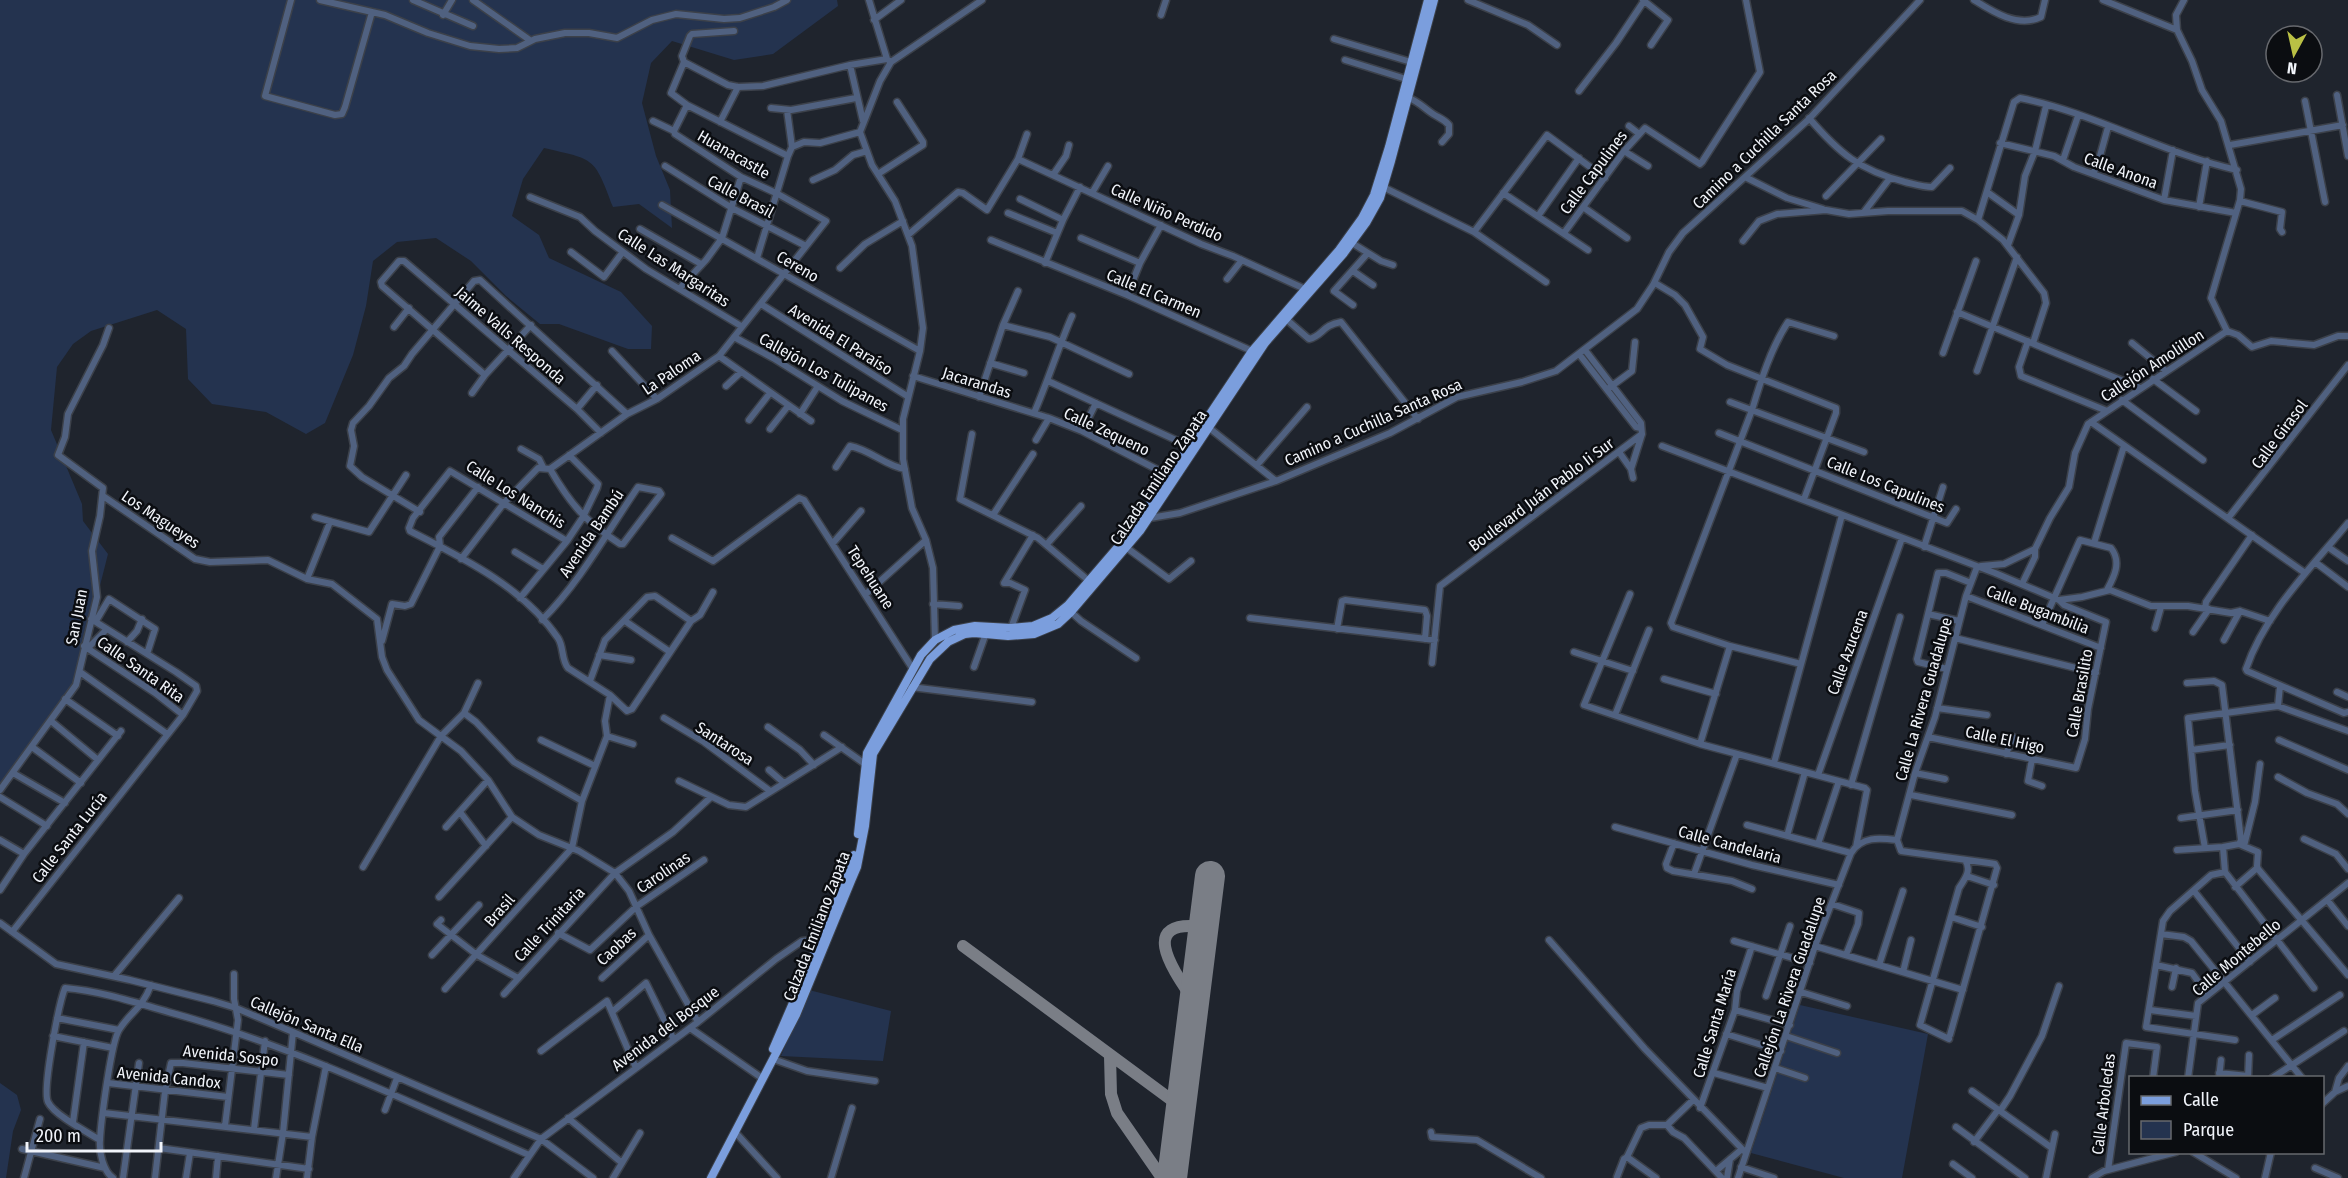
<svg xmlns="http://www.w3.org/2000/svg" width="2348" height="1178" font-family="'Fira Sans Condensed',sans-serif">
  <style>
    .green { fill: #24334f }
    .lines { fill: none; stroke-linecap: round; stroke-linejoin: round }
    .taxiway { stroke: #7a7e86; stroke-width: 12 }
    .runway { stroke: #7a7e86; stroke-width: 30 }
    .minor-casing { stroke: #3c414a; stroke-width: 9 }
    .major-casing { stroke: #3c414a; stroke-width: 10 }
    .minor { stroke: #506180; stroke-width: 6 }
    .major { stroke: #7b9edd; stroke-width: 8 }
    .labels { text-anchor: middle; stroke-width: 5; stroke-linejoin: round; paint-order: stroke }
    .street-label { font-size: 16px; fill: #f1f4fa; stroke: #0b0d11 }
  </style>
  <rect width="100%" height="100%" fill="#1f242d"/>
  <path class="green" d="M0 0H837L838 6 773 54 734 60 672 41 651 63 642 103 656 156 670 190 672 228 639 204 613 207C594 156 595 160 544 148L523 179 512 216 539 235 549 258 621 292 652 326 651 349H628L559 324H540L506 296 471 261 436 238 397 242 373 261 366 306 353 355 325 423 306 434 266 412 212 404 188 379 186 329 157 310 91 331 73 344 57 367 51 430 82 504 83 521 108 554 76 680 0 790Z
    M809 990 891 1011 883 1061 781 1056Z
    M1800 1005 1928 1034 1902 1178H1844L1751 1153Z
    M0 1083 17 1095 21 1110 13 1131 6 1178H0Z"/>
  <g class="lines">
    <path class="taxiway" d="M963 946 1181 1107
      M1194 1001C1176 974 1134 918 1203 927
      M1110 1056 1111 1094 1117 1113 1162 1178"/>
    <path class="runway" d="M1172 1178 1210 876"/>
    <g class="minor-casing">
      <path id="minor" d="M291 0 265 96 335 115 342 114 345 107 372 12
        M320 0 385 15 428 33 470 46 499 49 517 48 535 39 565 33H589L617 38 652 20 676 14 724 19 740 18 774 7 787 0
        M413 0 473 26
        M473 0 531 41
        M869 0 887 59 890 61
        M1468 0 1528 25 1557 45
        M1643 0 1668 20 1651 45
        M1974 0C1993 12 2018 28 2041 17L2045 0
        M2103 0 2177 30
        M443 15 452 0
        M1161 15 1166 0
        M874 20 901 0
        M734 31 692 34 690 36 682 56 684 62 671 93 687 105 788 156
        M1334 39 1411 62
        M1345 60 1406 79
        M684 62 728 85 738 87 763 86 850 65 887 59
        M850 65 863 121
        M1579 91 1616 43 1644 1
        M2337 95 2348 156
        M1409 98C1419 102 1424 108 1433 114 1439 118 1444 119 1449 125V134L1442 142
        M2305 101 2325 202
        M771 108 791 110 856 98
        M787 110 792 147
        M1809 118C1839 153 1859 170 1905 182 1914 184 1923 187 1932 187L1950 168
        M720 122 738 87
        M1629 126 1638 133
        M674 131 687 105
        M2000 143 2054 156 2074 167 2164 200 2236 213
        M2230 145 2343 125
        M1624 151 1648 166
        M1018 159 1201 244 1233 256 1305 289
        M2063 160 2078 116
        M665 166 732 208 806 246
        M878 174 923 145V142L897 102
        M2093 174 2098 163 2108 127
        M1053 175 1066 156 1069 145
        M1745 177 1787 198 1823 209
        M813 180 835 170 853 155 867 151
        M1383 187 1474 232 1546 282
        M1987 192 2019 215
        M1092 193 1108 166
        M1503 193 1588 250
        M1826 196 1881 139
        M530 197 580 217 595 231 646 269 741 326
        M1020 199 1063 220
        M2164 200 2173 150
        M2240 201 2282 212 2280 229 2282 232
        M662 205 920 351
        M1583 207 1627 238
        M2199 207 2207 161
        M1864 212 1890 178
        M1008 213 1057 233
        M1538 216 1579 158
        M1978 220 2014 102 2020 98C2092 112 2164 154 2237 170
        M640 229 701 264
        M1474 232 1547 135 1605 178
        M1564 233 1624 151 1645 128 1700 164 1702 162 1760 72 1746 0
        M908 235 958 192 963 193 987 210 1018 159 1027 134
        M1081 238 1140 263
        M991 240 1127 295 1252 351
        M1743 241 1759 221 1777 214 1826 210 1849 214 1888 211H1962L1978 220 2003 240 2044 293 2046 303 2033 343
        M1352 243 1381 261 1393 265
        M2008 245 2019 215 2025 176 2035 151 2046 106
        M571 252 604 277 622 253
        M757 258 788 156 792 147 804 142 820 143 860 132
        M1045 263 1063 220 1080 187
        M840 268 865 244 903 221
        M1353 271 1373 285
        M1227 279 1242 260
        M1655 283 1675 295 1685 305 1703 337 1700 349 1727 365 1836 408V413L1804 499
        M680 288 706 260 722 238 741 177
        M1127 295 1140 263 1161 225
        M761 304 907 396
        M1353 305 1334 291 1367 254
        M1957 312 2140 388
        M1286 319 1309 339C1323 336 1322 325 1341 322L1418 419
        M1003 325 1050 337 1129 374
        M394 327 409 308
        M2227 331 2238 335 2252 347 2271 341 2314 345 2338 336H2348
        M734 337 773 358 842 401 902 430
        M2028 341 2019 367 2021 376 2107 411
        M2132 343 2166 371
        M1585 350 1641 423 1642 434 1631 469
        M612 351 657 399
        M1943 353 1976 261
        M1579 354 1636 427 1641 428
        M719 356 811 421
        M990 363 1024 373
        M1977 371 2017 257
        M485 375 382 286 381 282 399 261H404L577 409 601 433
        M913 376 1049 418 1082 431 1168 475
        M2153 379 2196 411
        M1048 381 1191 447
        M726 386 741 372
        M1609 388 1632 371 1635 342
        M472 393 485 375 531 325
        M979 397 1003 325 1018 291
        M2122 400 2203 460
        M1730 402 1864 452
        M577 409 597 385
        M1034 413C1048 381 1058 348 1072 316
        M800 414 818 386
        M749 420 770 393
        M2091 422 2305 573
        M1208 427 1276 481
        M770 429 788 406
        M1082 431 1096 403
        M1719 433 1947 523 1956 509
        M972 434 960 499 1038 538 1089 581
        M1036 440 1049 418
        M1662 446 1995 573 2059 600 2064 605 2106 622 2088 709 2085 739 2076 768 1928 737
        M521 449 539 459 543 467
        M1619 452 1631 469 1633 478
        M1257 465 1307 407
        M836 467 850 446C871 450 885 466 905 469
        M550 469 627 414 657 399 719 356 826 221 778 194 741 177 675 134 674 131 653 121
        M103 496 195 559 210 562 268 560 307 579 332 584 377 619 382 657 387 670 419 720 461 751 488 780 512 817 539 835 579 851 615 873 629 891 649 935 698 1022
        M420 512 362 477 350 466 354 446 351 430 353 423 369 406 389 378 404 366 412 354 474 281 480 280 627 414
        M993 515 1033 454
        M315 517 369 532 406 475
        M2229 517 2348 365
        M1150 518 1180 513 1276 481 1390 433 1457 397 1522 382 1556 371 1637 309 1653 285 1669 252 1683 233 1808 120 1920 0
        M2348 523C2311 568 2265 613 2246 669L2247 671 2344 713 2348 712
        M672 538 713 561 799 498 804 500 913 669
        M833 543 861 511
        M2094 543 2124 446
        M1047 544 1081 506
        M1924 547 1943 487
        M2328 547 2348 561
        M1127 548 1169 579 1191 561
        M515 552 543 569
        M461 559 504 503 538 468 550 469
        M2315 562 2348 587
        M1981 566 2004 564 2035 549 2050 518 2069 487 2075 453 2088 424 2227 331 2211 298 2240 200 2241 189 2221 121 2202 90 2192 61 2177 30 2176 15 2184 0
        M307 579 330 522
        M2022 584 2035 557V549
        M866 594 926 540
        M1630 594 1584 705 1700 744 1865 788 1867 790 1856 847
        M1966 596 2101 648
        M520 598 567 541 583 517 597 488 598 484 569 455
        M2059 600 2082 597 2110 590 2151 606H2188L2231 613 2240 611 2270 621
        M933 604 959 606
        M2205 609 2206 602 2252 535
        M1071 612 1081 621 1136 658
        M1928 614 1959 621
        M1250 618 1435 640
        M542 620C581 581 607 532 638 487L659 491 661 494 623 544H620C585 521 571 505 550 469
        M96 621 109 599 155 629 147 654
        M625 621 670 652
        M2042 625 2080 540 2111 548C2122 562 2114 577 2107 590
        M1011 628 1025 590 1010 583H1004L1033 535
        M2155 628 2161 607
        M1337 629 1342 601 1345 600 1425 610 1427 616 1425 639
        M2193 632 2209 609
        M1955 638 2096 673
        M935 640 933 568 926 540 912 508 903 459V419L920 351 923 328 912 246 895 201 872 165 860 132 880 81 891 62 982 0
        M2224 640 2240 611
        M382 641 392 604 405 606 411 604 440 546 439 537 478 487
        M127 642 137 631 142 619
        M84 646 155 693 183 715
        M88 648 107 629
        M1574 652 1633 671
        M599 655 631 660
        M1432 663 1440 586 1642 434
        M1801 664 1730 646 1673 627 1671 623 1752 410C1761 380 1771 348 1788 322L1834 336
        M974 667 986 633
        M1947 669 1918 662 1917 659 1938 573H1946L1971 583
        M80 672 167 734
        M1664 679 1716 694
        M590 681 605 640 647 597 655 596 691 621
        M2187 683 2214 681 2222 685 2241 840 2239 844
        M911 687 1032 702
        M2337 692 2348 697
        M610 695 627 711 632 709 691 621 700 615 713 592
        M65 699 118 736
        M2278 706 2280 686
        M1937 708 1987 715
        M464 713 476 722 514 762 582 801
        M1615 715 1649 630
        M664 718 704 742 770 791
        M51 721 98 760
        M768 727 800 750 814 765
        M824 735 865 764
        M607 736 633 744
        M541 740 595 766
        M2279 740 2348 770
        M1700 744 1730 646
        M32 747 81 783
        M2191 750 2230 745
        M2006 754 2013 737
        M2032 759 2028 781 2042 786
        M1774 763 1842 515
        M769 770 784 783
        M13 773 65 803
        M1915 773 1945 779
        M1818 775 1902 538
        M2278 777 2307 793 2337 804 2348 814
        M679 781 729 805 746 807 842 747
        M1851 785 1900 617
        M0 790 76 685 97 597 92 551 100 516 103 488 58 455 65 437 68 414 103 345 109 328
        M1911 795 2012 815
        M0 797 47 826
        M460 812 486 846
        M2181 818 2238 810
        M1747 825 1851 853
        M446 827 488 780
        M1615 827 1752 865 1839 885
        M1787 836 1805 772
        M2304 839 2336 854 2348 869
        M0 840 24 854
        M1897 840 1915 773 1935 717 1966 596 1977 567
        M1897 840 1901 851 1989 863 1995 864 1997 868 1950 1035
        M1674 843 1666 864 1667 868 1673 871 1732 881 1752 889
        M1818 844 1839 781
        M2244 846 2255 802 2260 764
        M2223 847 2239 844 2258 852 2257 866 2258 869 2348 975
        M2205 848 2195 791 2188 718 2278 706 2348 731
        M2177 850 2223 847 2225 872 2314 988
        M363 867 441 736 464 713 478 683
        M2225 872 2211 875 2170 911 2163 921 2146 1027 2235 1040
        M1694 874 1737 754
        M1967 876 1994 885
        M2235 887 2257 868
        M0 890 24 854 121 731
        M2194 891 2250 962
        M439 897 512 817
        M2328 901 2348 926
        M1832 904 1859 913 1858 924 1846 955
        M1951 917 1982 927
        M441 920 437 924 477 955 518 978
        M0 923 56 964 130 980 213 1001 236 1008 293 1032 541 1139 593 1178
        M12 932 183 715 197 691 196 686 176 672 91 619
        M558 933 590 950 637 906 704 860
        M2161 934 2184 937 2191 941 2302 1078
        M1549 940 1645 1049 1746 1153
        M1734 941 1810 963
        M1815 946 1963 990
        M432 955 479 905
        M1879 965 1903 891
        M2156 965 2192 973 2208 995
        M1903 972 1911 940
        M114 976 179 898
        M602 978 649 935
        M2172 987 2176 968
        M445 989 572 848 582 801 607 736 605 721 610 695 568 668C561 659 564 647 558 638 523 587 463 558 410 531L409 528 413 518 450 471 567 541
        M1801 992 1847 1006
        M504 994 615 873 673 832 711 797
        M1766 996 1790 926
        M1735 1010 1790 1025
        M2150 1010 2196 1016
        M612 1012 646 983 674 1040
        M2252 1015 2275 998
        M57 1018 119 1030
        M690 1028 759 1076
        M1726 1034 1781 1051
        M53 1036 113 1048
        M1786 1036 1837 1053
        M1949 1039 1920 1025 1959 888C1965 879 1972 870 1965 860
        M2272 1040 2340 995
        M541 1051 607 1001 636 1068
        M773 1059 807 1071 875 1081
        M1775 1068 1805 1078
        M1714 1073 1768 1088
        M2219 1073 2248 1076
        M2188 1078 2198 1003 2348 883
        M2219 1078 2221 1060
        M2248 1078 2249 1055
        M2272 1078 2344 1031
        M108 1083 228 1097
        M1972 1091 2052 1148
        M2335 1092 2339 1078 2348 1066
        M2322 1104 2335 1092 2348 1086
        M1700 1108 1735 1010 1737 991 1752 946
        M385 1110 397 1078
        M2000 1111 2010 1096 2042 1036 2059 986
        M104 1113 312 1137
        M568 1118 622 1163
        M73 1122 84 1042
        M1667 1125 1673 1132 1684 1138 1722 1178
        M225 1126 238 1020 234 999V974
        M1956 1127 2025 1178
        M254 1129 265 1041
        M735 1132 777 1178
        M1431 1132 1432 1137 1477 1140 1541 1178
        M100 1140C87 1132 54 1115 48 1102 42 1090 59 1003 65 988 101 991 137 1003 172 1013 296 1047 411 1103 529 1155
        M1974 1142 1998 1110
        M159 1148 309 1169
        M22 1149 105 1168
        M2193 1152 2236 1178
        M1627 1157 1656 1178
        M1953 1164 1972 1178
        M1741 1167 1774 1178
        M2315 1168 2338 1178
        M2108 1170 2126 1043 2157 1047 2153 1078
        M1716 1171 1742 1149
        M1617 1177 1624 1159 1627 1157 1641 1128 1649 1125H1667L1693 1100
        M24 1178 40 1119
        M113 1178C103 1171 99 1152 100 1140 101 1121 111 1043 119 1030 130 1012 142 1009 151 985
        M123 1178 139 1063
        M155 1178 165 1091 171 1063H183L289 1075
        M186 1178 190 1153
        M216 1178 218 1156
        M276 1178 283 1133 293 1032
        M307 1178 312 1137 326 1066
        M514 1178 541 1139 698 1022 776 959 802 941 810 940 819 948
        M613 1178 640 1133
        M831 1178 852 1108
        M1727 1178 1730 1159
        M1738 1178 1815 946 1851 853C1862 836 1879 838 1897 840
        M2046 1178 2055 1134
        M2092 1178 2104 1171 2176 1152
        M2265 1178 2271 1152"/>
    </g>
    <g class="major-casing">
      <path id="major" d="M858 834 867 753 921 655 935 640 954 630 975 626 1011 628 1033 626 1052 618 1068 605 1134 528 1252 351 1339 250 1362 218 1374 195 1389 147 1428 0
        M773 1049 847 878 854 855
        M711 1178 796 1015 851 881 857 867 865 826 873 754 930 659 948 642 965 634 974 633 1008 636 1034 634 1058 624 1071 612 1140 531 1265 343 1344 253 1366 223 1380 198 1391 161 1434 0"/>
    </g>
    <use href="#minor" class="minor"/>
    <use href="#major" class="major"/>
  </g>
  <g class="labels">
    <g class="street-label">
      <text transform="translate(1764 139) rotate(-44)" y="6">Camino a Cuchilla Santa Rosa</text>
      <text transform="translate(734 154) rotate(30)" y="6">Huanacastle</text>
      <text transform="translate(2121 170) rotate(20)" y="6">Calle Anona</text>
      <text transform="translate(1593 172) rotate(-53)" y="6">Calle Capulines</text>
      <text transform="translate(741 196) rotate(28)" y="6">Calle Brasil</text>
      <text transform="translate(1167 212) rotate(24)" y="6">Calle Niño Perdido</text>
      <text transform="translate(798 266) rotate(30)" y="6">Cereno</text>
      <text transform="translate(674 267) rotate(33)" y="6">Calle Las Margaritas</text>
      <text transform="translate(1154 293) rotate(23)" y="6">Calle El Carmen</text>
      <text transform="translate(511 335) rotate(41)" y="6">Jaime Valls Responda</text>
      <text transform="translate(841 339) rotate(32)" y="6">Avenida El Paraíso</text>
      <text transform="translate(2152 365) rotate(-33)" y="6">Callejón Amolillon</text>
      <text transform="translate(671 372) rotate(-34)" y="6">La Paloma</text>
      <text transform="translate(824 372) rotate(29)" y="6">Callejón Los Tulipanes</text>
      <text transform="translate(977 382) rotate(17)" y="6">Jacarandas</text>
      <text transform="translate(1373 422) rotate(-24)" y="6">Camino a Cuchilla Santa Rosa</text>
      <text transform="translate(1107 431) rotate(25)" y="6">Calle Zequeno</text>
      <text transform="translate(2279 434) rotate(-53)" y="6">Calle Girasol</text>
      <text transform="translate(1158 477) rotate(-56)" y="6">Calzada Emiliano Zapata</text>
      <text transform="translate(1886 484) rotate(22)" y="6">Calle Los Capulines</text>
      <text transform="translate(516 494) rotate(32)" y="6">Calle Los Nanchis</text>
      <text transform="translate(1541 494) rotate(-37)" y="6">Boulevard Juán Pablo Ii Sur</text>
      <text transform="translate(161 519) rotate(34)" y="6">Los Magueyes</text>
      <text transform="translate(591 533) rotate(-56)" y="6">Avenida Bambú</text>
      <text transform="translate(871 577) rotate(57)" y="6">Tepehuane</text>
      <text transform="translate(2038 609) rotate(21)" y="6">Calle Bugambilia</text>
      <text transform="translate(76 617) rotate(-79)" y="6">San Juan</text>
      <text transform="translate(1847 652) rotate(-70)" y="6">Calle Azucena</text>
      <text transform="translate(141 669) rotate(35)" y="6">Calle Santa Rita</text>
      <text transform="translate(2079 693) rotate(-80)" y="6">Calle Brasilito</text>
      <text transform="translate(1923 699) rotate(-74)" y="6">Calle La Rivera Guadalupe</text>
      <text transform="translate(2005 739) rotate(12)" y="6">Calle El Higo</text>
      <text transform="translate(725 743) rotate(33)" y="6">Santarosa</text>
      <text transform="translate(69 837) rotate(-52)" y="6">Calle Santa Lucía</text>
      <text transform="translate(1730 844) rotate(15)" y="6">Calle Candelaria</text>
      <text transform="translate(663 872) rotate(-34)" y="6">Carolinas</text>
      <text transform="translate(499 910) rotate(-49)" y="6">Brasil</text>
      <text transform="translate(549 924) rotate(-47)" y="6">Calle Trinitaria</text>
      <text transform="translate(816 926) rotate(-69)" y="6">Calzada Emiliano Zapata</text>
      <text transform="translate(616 946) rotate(-43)" y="6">Caobas</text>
      <text transform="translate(2236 957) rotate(-40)" y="6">Calle Montebello</text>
      <text transform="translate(1789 987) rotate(-71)" y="6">Callejón La Rivera Guadalupe</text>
      <text transform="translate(1714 1023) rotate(-73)" y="6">Calle Santa María</text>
      <text transform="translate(307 1024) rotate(23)" y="6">Callejón Santa Ella</text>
      <text transform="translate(665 1028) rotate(-37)" y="6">Avenida del Bosque</text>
      <text transform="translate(231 1055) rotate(6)" y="6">Avenida Sospo</text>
      <text transform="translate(169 1077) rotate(6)" y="6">Avenida Candox</text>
      <text transform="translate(2103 1104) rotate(-83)" y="6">Calle Arboledas</text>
    </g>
  </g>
  <rect x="2129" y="1076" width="195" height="78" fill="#0b0d11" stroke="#67696e" stroke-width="1.5"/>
  <rect x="2141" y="1096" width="30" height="9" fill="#7b9edd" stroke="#67696e" stroke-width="1.5"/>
  <text x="2183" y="1106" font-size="18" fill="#f1f4fa">Calle</text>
  <rect x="2141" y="1121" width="30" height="18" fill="#24334f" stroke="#67696e" stroke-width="1.5"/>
  <text x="2183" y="1136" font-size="18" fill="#f1f4fa">Parque</text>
  <g transform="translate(2294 54) rotate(188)"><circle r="28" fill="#0b0d11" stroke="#67696e" stroke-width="1.5"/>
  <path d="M0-4.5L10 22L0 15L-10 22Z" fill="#bac045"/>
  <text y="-9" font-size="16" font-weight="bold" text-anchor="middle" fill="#f1f4fa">N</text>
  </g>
  <path d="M27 1142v9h134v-9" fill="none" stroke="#f1f4fa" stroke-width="3"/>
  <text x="36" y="1142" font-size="18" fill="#f1f4fa" stroke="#0b0d11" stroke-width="4.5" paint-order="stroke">200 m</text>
</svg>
